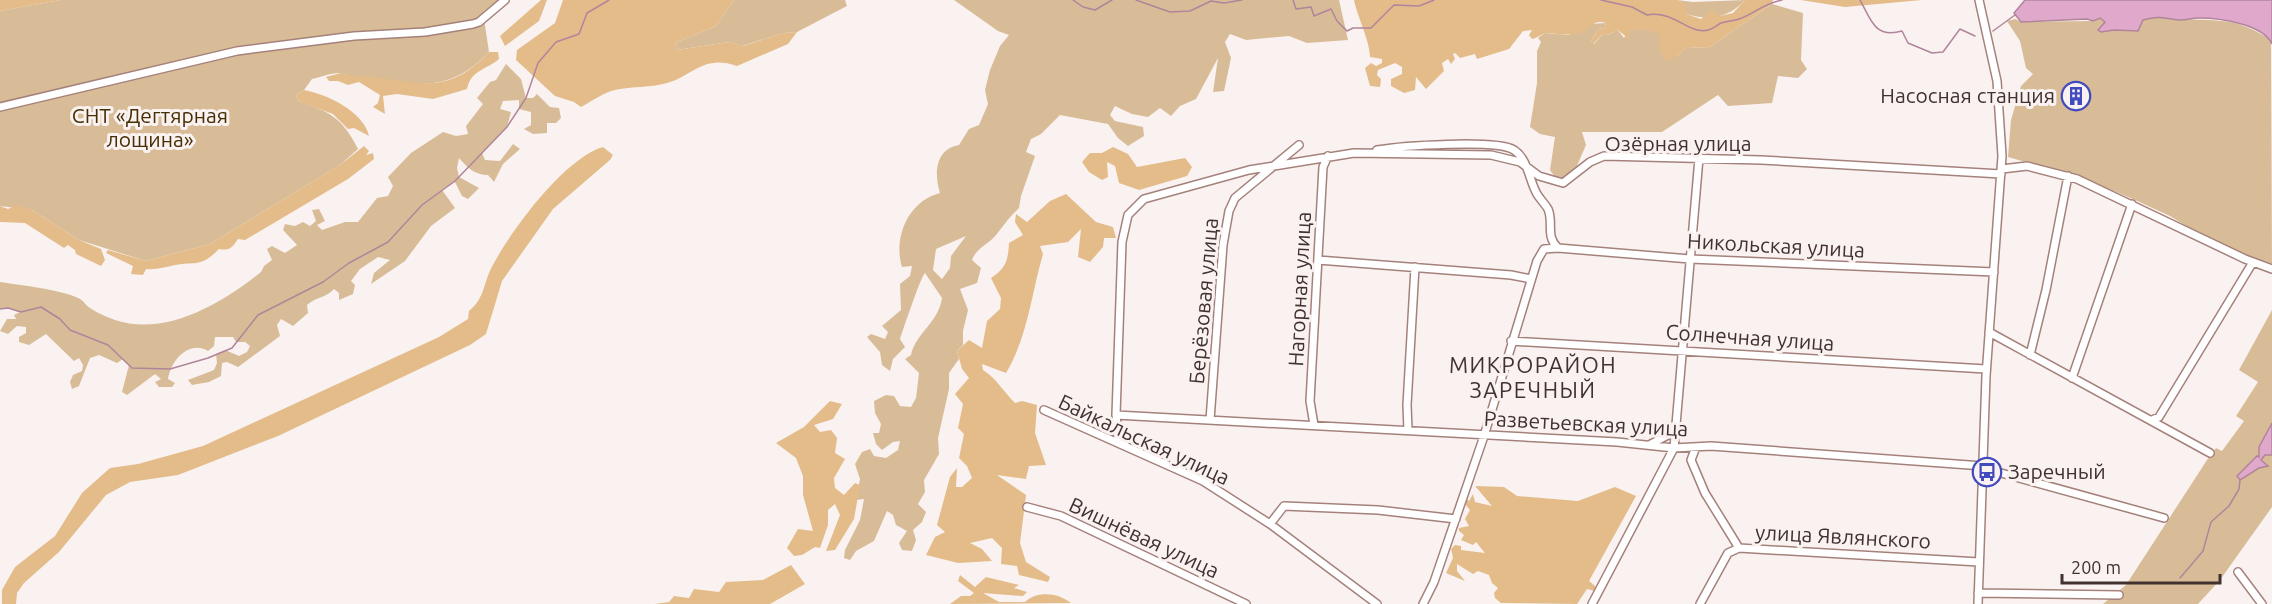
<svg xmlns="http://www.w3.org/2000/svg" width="2272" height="604" font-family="Ubuntu,sans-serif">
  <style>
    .green { fill: #d8bc97; fill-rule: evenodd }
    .forest { fill: #e3bc8a }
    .water { fill: #e0a8ca; stroke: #b0859c; stroke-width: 1.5 }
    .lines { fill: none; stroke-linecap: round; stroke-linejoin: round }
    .stream { stroke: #b0859c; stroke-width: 1.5 }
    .minor-casing { stroke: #a5817b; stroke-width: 10 }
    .minor { stroke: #fff; stroke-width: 7 }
    .labels { text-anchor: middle; stroke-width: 6; stroke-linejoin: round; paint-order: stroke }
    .poi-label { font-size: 21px; fill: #413230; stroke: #faf2f1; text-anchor: end }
    .park-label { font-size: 21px; fill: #472e04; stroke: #faf2f1 }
    .street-label { font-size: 21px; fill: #413230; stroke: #faf2f1 }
    .neighbourhood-label { font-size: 22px; letter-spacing: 1.5px; fill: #413230; stroke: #faf2f1 }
  </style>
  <rect width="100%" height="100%" fill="#faf2f1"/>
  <path class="green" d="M60 0H498L483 12 489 52C445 99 408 81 352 77 348 77 344 73 339 73 331 73 321 77 312 79L304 90 296 95 298 101C330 112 342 117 358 149L340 165 210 244 146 261 79 240 32 210 0 206V11Z
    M734 0H845L847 6 797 32 783 33 742 46 729 42 677 50 675 43 716 26Z
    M954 0H1339L1348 40 1307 43 1289 36 1246 40 1230 34 1225 42 1231 58 1224 91 1213 92 1218 58 1196 99 1180 106 1171 116 1160 108 1148 117 1132 114 1115 106 1110 115 1115 121 1143 127 1144 136 1128 146 1118 138 1108 124 1060 115 1041 134 1031 139 1026 152 1035 156 1021 196 1019 208C1010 216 1004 225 996 235 988 245 977 247 972 260L981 268 977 283 960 289 968 310 963 331V345L957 351 959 359 949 373V389L938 438 939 454 924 480 925 492 918 504 926 512 922 522 913 530 916 540 912 551 902 550 899 543 907 531 896 525 893 515 887 511 874 541 856 551 850 560 844 558 845 550 860 520 864 499 856 500 860 479 855 464 862 452 870 449 874 456 886 458 898 450 900 441 893 442 882 450 876 444 873 433H879L881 424 875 413 874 401 886 395 894 396 900 406 911 407 916 398 919 373 905 359 911 355C915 334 939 322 942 298L925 273C921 276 903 330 900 339L905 347 893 359 890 371 882 365 880 352 867 337 871 334 885 339 888 332 882 326 901 310 900 284 910 276 912 266 902 267C893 238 908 201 940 193 934 174 935 149 959 145L969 129 979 125 988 104 985 90 990 70 1000 46 1009 35 998 31ZM966 236 951 256 950 268 942 279 933 270 936 249Z
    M1677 0 1693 2 1745 0C1729 18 1709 21 1686 14V5Z
    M1772 4 1803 13 1801 60 1807 69 1798 78 1778 76 1772 103 1728 106 1718 95 1662 132H1582L1586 145 1576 168 1566 177H1555L1550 170 1555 137 1540 134 1530 127 1537 83V51L1541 42 1538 38 1545 33 1569 35 1590 24 1606 23 1604 28 1598 29 1591 41 1594 44 1603 34 1608 35 1618 30 1624 38 1629 30H1648L1660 33 1662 40 1677 56 1687 47 1708 48Z
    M2161 15C2206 26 2226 10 2271 40L2272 274 2254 267 2170 216 2135 200 2088 180 2008 157 2011 120 2021 86 2033 74 2026 68 2020 41 2007 21 2015 19 2022 22 2093 21 2100 18 2105 22 2098 30 2101 32 2114 30 2138 31 2143 20Z
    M506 64 521 79 526 98H533L537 94 550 107 559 108 561 118 556 123H547V133L533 134 524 129 531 125V112L519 109V100L503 101 500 109 511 112 507 127 482 153 485 160 500 161 513 144 520 149 503 164 494 182 488 175C474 175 467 167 459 158L457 168 459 177 479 188 468 199 462 196 455 182 442 190 455 208 431 226 405 261 371 284 374 273 390 260 378 257 360 269 351 281 355 285 353 294 339 300V293L334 289C326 298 315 297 307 305L308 313 293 326 281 319 277 325 280 336 238 367 227 362 222 363 221 376 209 382 192 385 188 380 214 370 217 363 216 354 225 350 239 356 247 352 250 346 245 342H236L233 337H215L214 346 208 351C189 340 171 360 168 379L175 383 172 387H159L155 382 161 379 155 374 127 395 122 392 129 365 123 359 117 363 99 355 90 358 79 386 72 389 70 382 73 375 82 371 83 365 79 358 74 361 46 334 29 345 19 342V337L26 333V327L17 326 8 334 0 331 7 319H16L14 315 20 312 8 308 0 309V282C20 285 64 290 80 299 84 301 86 306 90 308 97 313 107 317 115 320 166 337 222 303 261 272L264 266 272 260 267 249 272 246 285 253 297 245 283 230 285 224 295 226 303 222 310 226 316 221 312 210 319 209 325 221 317 225 322 230 345 222H358L377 198 388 196 393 186 388 177 411 153 443 132 456 136 468 134 466 126 483 104 477 98 490 82 496 80Z
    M2272 310V507L2220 580 2198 604H2103L2126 585 2207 460 2216 448 2222 451 2244 421 2236 416 2258 382 2239 370Z"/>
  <path class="forest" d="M0 0H60L0 11Z
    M541 0H547L539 21 505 46 500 36Z
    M563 0H734L716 26 675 43 677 50 729 42 743 46 783 33 797 32 788 44 737 66C704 54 694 75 667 83 650 88 633 86 615 90 603 93 592 101 581 107L574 102 555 96 516 60 517 50 555 23Z
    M1354 0H1677L1687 5 1686 14 1701 19 1711 10 1720 16 1733 13 1745 0H1773L1772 4 1708 48 1687 47 1677 56 1666 61 1660 49V34L1648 30H1629L1630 40 1618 30 1608 35 1603 34 1593 44 1591 41 1598 29 1604 28 1606 23C1592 19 1592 29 1581 33 1571 36 1558 34 1549 33 1543 32 1538 38 1532 39L1529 35 1532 30 1523 31 1509 49 1477 59 1475 54 1460 58 1455 53 1453 54 1455 59 1451 64 1448 59 1442 63 1444 71 1426 89 1416 77 1415 90 1404 93 1391 86V79L1402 74V67L1395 63 1378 70 1377 75 1381 79 1380 87 1370 86 1365 68 1371 63 1376 66 1382 63V59L1370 57C1370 41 1357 16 1354 0Z
    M1801 0H1922L1845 7Z
    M489 52H498L499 59C486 70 471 70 467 89L433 99 397 94 383 96 385 114 373 107 378 103 380 95 359 82 348 85 338 81H329L326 77 341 73C350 77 354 75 363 76 418 81 446 98 489 52Z
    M304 90C327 94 364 112 369 136L354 128 348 129 333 114 298 101 296 95Z
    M364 146 369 151 366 155 373 153 374 159 348 179 245 240 238 239C232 248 229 251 219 249 200 268 197 261 175 265 165 267 156 270 146 269L143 275 131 274 133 266 106 253 108 250 146 261 210 244 340 165Z
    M603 147 613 155 610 160 553 209 502 281 486 334 470 345 278 436 178 475 130 482 106 495 59 552 24 583 17 593 16 604H2V590L15 567 55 536 82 493 110 468 138 464 203 446 439 337 468 319 469 311C486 297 483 281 494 263 513 228 565 158 603 147Z
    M1113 147 1128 154 1137 167 1185 158 1192 167 1187 176 1139 190 1119 183 1115 166 1107 162 1108 177 1102 180 1089 172 1082 162 1090 153H1102Z
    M1066 194 1096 222 1113 227 1116 238H1104L1103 247 1090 262 1078 257 1081 229 1068 242 1040 246 1043 254C1031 295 1028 336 1006 373L982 364 983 370C997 379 1003 391 1015 403L1022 401 1037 405 1035 433 1046 465 1029 466 1026 479 997 475 1026 495 1020 543 1026 562 1050 577 1048 582 1019 575 1017 566 1001 564 1002 548 992 538 970 543 982 549 992 561 958 563 926 555 935 537 945 532 937 525 950 477 957 468 956 487H962L972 478 967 466 959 458 964 434 958 428 963 404 955 394 969 378 962 369 957 351 969 340 982 348 987 321 1000 309 1001 298 991 278C1006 268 1008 261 1009 243L1023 235 1015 222 1016 214 1027 222 1050 201Z
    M17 205 32 210 79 240 101 249 105 260 101 266 76 254 75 250 68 245 64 248 25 223 0 222V206L8 209Z
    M830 401 842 404 833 419 814 425 820 432 831 430 837 438 835 453 845 459 834 478 835 488 844 495 855 483 860 485 854 519 835 550 826 551 840 515 835 504 828 510V525L820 548 815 547 802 555 794 556 787 548 798 529 813 531 803 495V476L796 458 776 443 804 427Z
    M1475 486 1504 487 1517 496 1578 501 1615 487 1636 496 1589 581 1595 586V591L1587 589 1577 604 1501 603 1495 598 1494 593 1498 588 1492 583 1489 575 1478 571 1473 574 1457 564V571L1465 581 1446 573 1453 558 1451 549 1455 545 1461 546V550L1485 553 1476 542 1473 545 1461 540 1464 535 1459 531V528L1469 526 1465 519 1470 510 1465 504 1466 498 1469 501 1473 494 1475 502 1492 506Z
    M791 565 805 584 770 604H655L669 602 674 596 689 598 694 589 719 592 726 582 763 580Z
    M960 575 975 587 986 577 1019 585 1014 588 1027 592 1023 596 983 593 999 602H1025C1037 590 1059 593 1071 603L950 604 961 596H970L974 593 958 581Z"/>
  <path class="water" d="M2025 0H2272V44C2263 24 2219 18 2199 18 2193 18 2186 20 2180 20 2164 19 2162 15 2143 20L2138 31 2114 30 2101 32 2098 30 2105 22 2100 18 2093 21 2087 19 2021 22 2014 13Z
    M2272 423V455H2265L2261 460 2268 466 2259 468 2240 480 2237 476 2257 456 2259 457V447Z"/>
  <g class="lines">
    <path class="stream" d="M1073 0 1083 7 1095 10 1112 0
      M1136 0 1170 12 1190 11 1211 1 1224 3 1242 0
      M1293 0 1296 9 1311 7 1314 16 1331 9 1337 21 1347 31 1353 28H1371L1394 5 1419 6 1434 0
      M1601 0 1632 7 1647 15C1675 10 1688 35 1708 30 1713 29 1717 25 1721 23 1727 21 1734 21 1739 19 1756 13 1760 5 1782 0
      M1860 0C1871 19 1874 39 1902 31L1908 43 1932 53 1943 52 1960 29 1975 36
      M1993 31 2015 15
      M0 309 8 308 21 312 41 307 60 319 70 330 108 345 132 368 170 369 208 358 232 348 258 315 323 282 349 263 388 242 422 205 455 181 507 127 526 98 538 63 556 42 579 34 587 13 609 0
      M2180 578 2203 551 2211 522 2229 506 2239 489 2240 480"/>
    <g class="minor-casing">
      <path id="minor" d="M0 107 237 51 354 36 425 32 473 24 479 22 505 0
        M1377 150C1400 146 1496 139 1514 150 1528 159 1529 180 1537 194 1540 199 1545 204 1548 209 1554 223 1545 236 1558 248L1544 249 1537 261 1484 436 1434 582 1423 604
        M2002 169 2027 166 2077 179 2245 259 2272 269
        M1558 248 1690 259 1994 272
        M1318 260 1511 275 1531 279
        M1989 332 2210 453
        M1511 341 1986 369
        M2030 355 2046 290 2068 176
        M2072 378 2132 204
        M1044 410 1203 481 1270 524 1377 604
        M1116 415 1617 442 1674 448 1711 446 1983 466
        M1210 420 1223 245 1229 211 1235 198 1299 145
        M2152 420 2159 417 2253 262
        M1314 425 1310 401 1323 167 1328 156
        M1408 430 1407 405 1415 267
        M1651 444 1668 435 1675 427
        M1126 446 1118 437 1116 415 1122 242 1128 215 1144 199 1249 170 1354 153 1491 155 1520 162 1539 176 1563 183 1590 162 1604 156 1761 160 2001 174
        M1696 447 1691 460 1705 493 1739 548
        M1983 468 2164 518
        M1027 507 1061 516 1246 604
        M1270 524 1284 506 1378 510 1456 519
        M2238 572 2262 604
        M1978 593 2119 595
        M1592 604 1674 448 1699 158
        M1700 604 1728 553 1739 548 1979 562
        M1978 604 1986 376 2002 156 1997 81 1979 0"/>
    </g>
    <use href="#minor" class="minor"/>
  </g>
  <defs>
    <g id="building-ring" transform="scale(1.5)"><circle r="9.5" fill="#faf2f1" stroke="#414abe" stroke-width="1.5"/><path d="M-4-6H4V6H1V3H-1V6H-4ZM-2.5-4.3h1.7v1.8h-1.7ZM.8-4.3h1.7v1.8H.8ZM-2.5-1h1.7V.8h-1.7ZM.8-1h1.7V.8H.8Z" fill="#414abe"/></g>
    <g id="bus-ring" transform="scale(1.5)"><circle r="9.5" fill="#faf2f1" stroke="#414abe" stroke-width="1.5"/><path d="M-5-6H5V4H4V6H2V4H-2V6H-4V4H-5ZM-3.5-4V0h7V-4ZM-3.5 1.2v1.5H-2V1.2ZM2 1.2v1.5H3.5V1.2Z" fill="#414abe"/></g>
  </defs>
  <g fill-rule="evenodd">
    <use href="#building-ring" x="2076" y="96"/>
    <use href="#bus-ring" x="1987" y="472"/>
  </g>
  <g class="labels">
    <g class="poi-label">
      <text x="2055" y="103">Насосная станция</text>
      <text x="2008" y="479" text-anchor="start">Заречный</text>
    </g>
    <g class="park-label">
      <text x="150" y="123">СНТ «Дегтярная<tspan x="150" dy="24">лощина»</tspan></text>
    </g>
    <g class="street-label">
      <text x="1678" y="151">Озёрная улица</text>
      <text transform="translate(1776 246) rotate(3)" y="7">Никольская улица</text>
      <text transform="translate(1300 289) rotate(-87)" y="7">Нагорная улица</text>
      <text transform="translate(1204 301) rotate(-85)" y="7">Берёзовая улица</text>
      <text transform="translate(1750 338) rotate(4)" y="7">Солнечная улица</text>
      <text transform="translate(1586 424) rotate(3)" y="7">Разветьевская улица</text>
      <text transform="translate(1144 440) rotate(25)" y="7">Байкальская улица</text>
      <text transform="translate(1843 537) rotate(3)" y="7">улица Являнского</text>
      <text transform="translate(1144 538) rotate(25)" y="7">Вишнёвая улица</text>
    </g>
    <g class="neighbourhood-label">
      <text x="1533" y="373">МИКРОРАЙОН<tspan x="1533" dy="25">ЗАРЕЧНЫЙ</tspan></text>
    </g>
  </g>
  <path d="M2062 574v9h158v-9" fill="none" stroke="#413230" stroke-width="3"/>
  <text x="2071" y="574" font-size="18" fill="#413230" stroke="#faf2f1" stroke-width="4.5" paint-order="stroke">200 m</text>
</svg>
